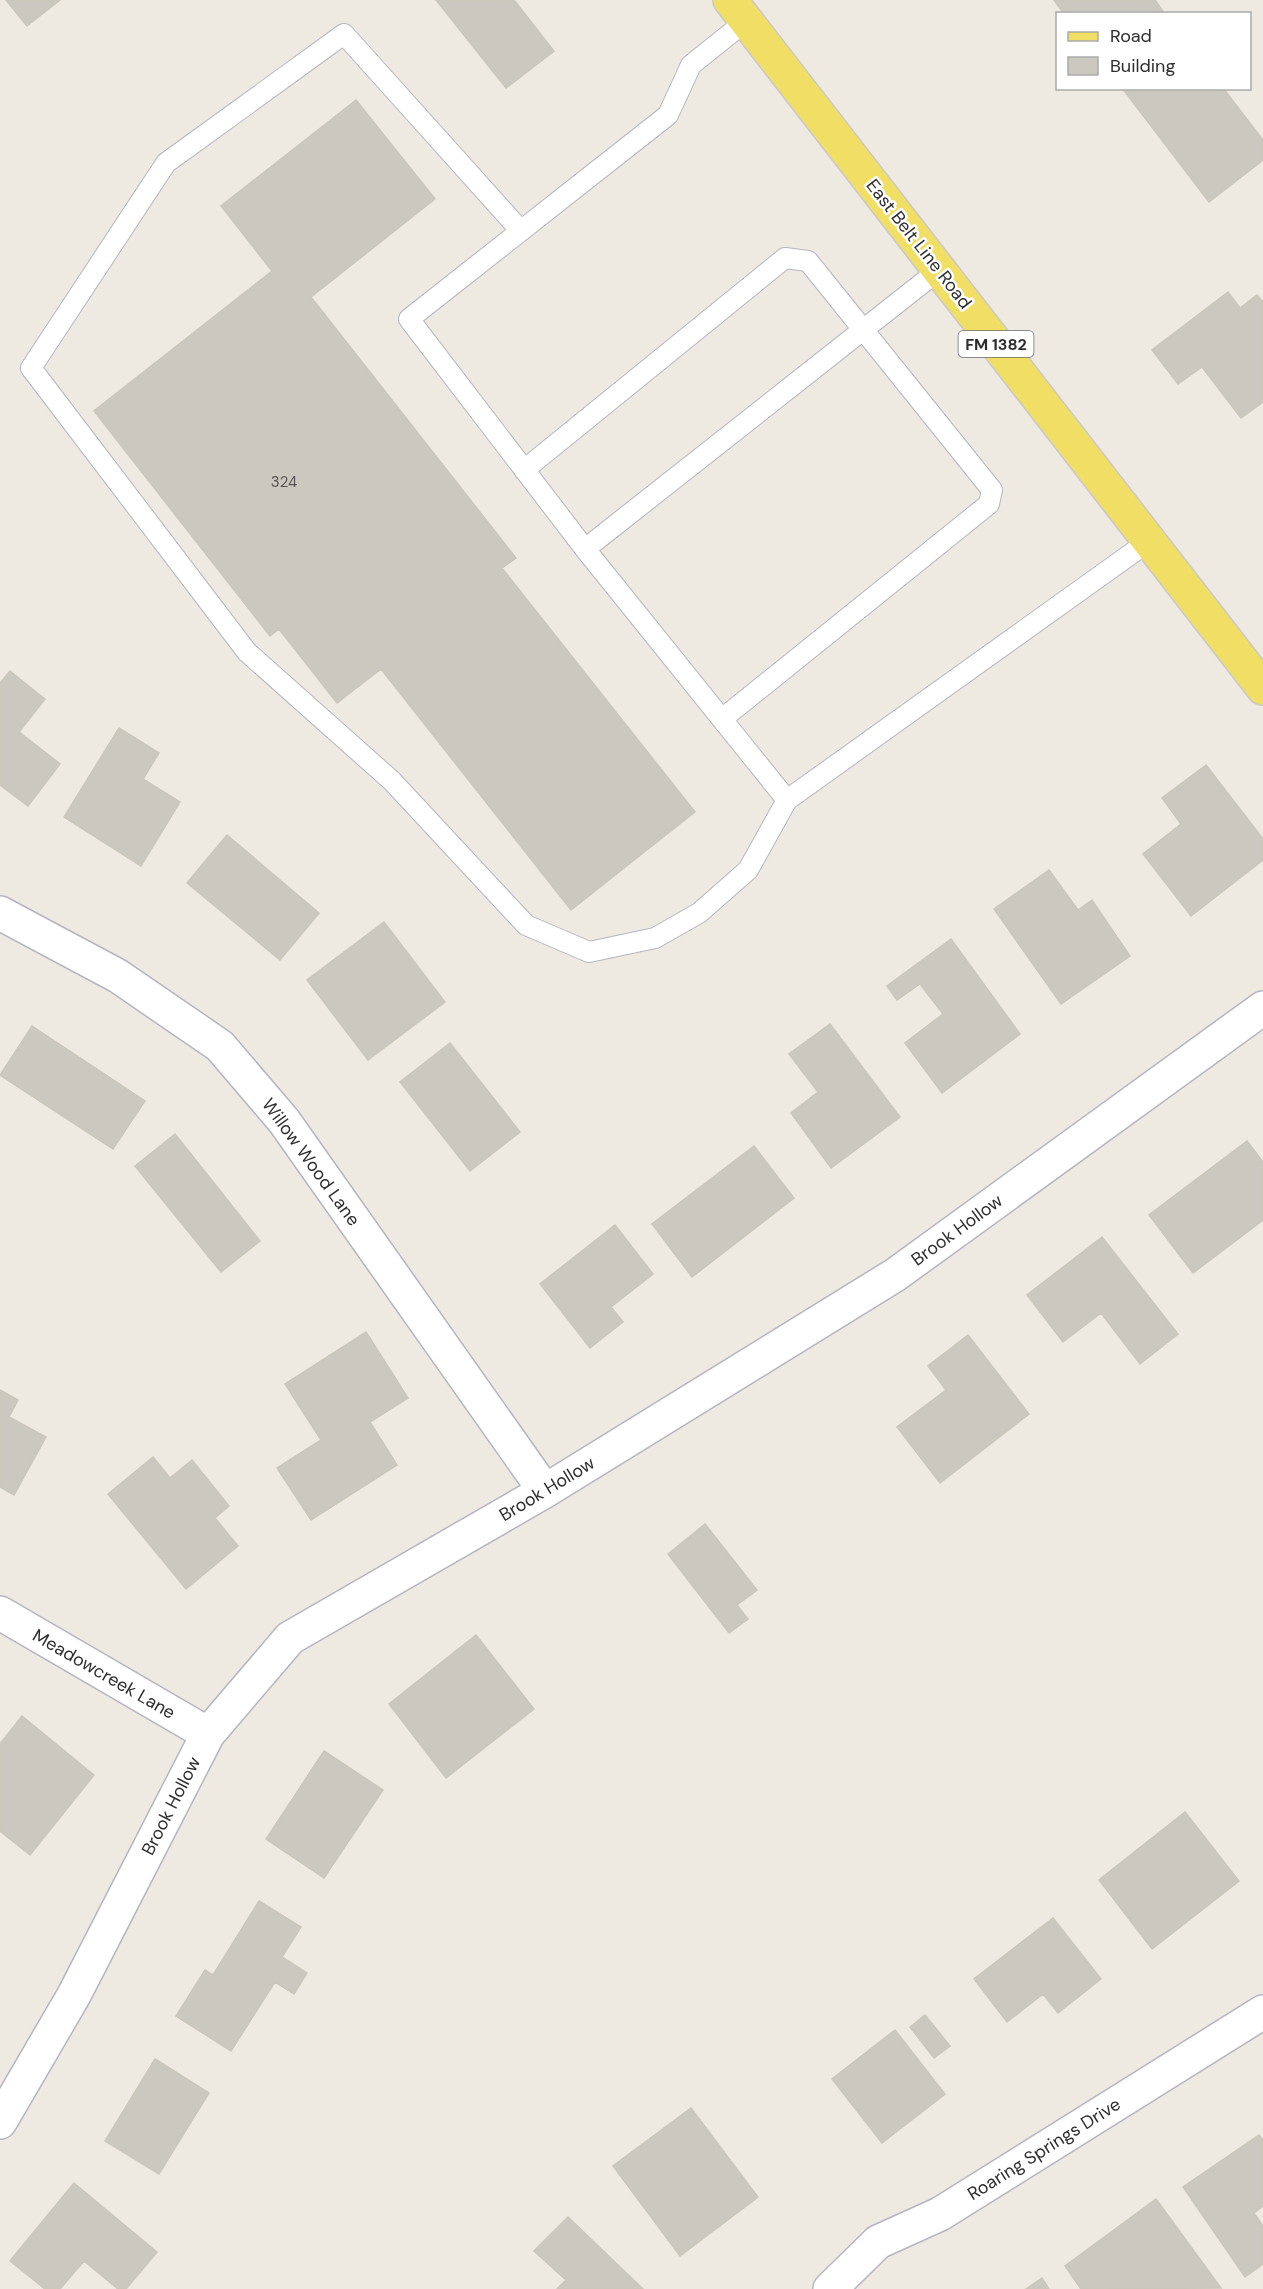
<svg xmlns="http://www.w3.org/2000/svg" width="1263" height="2289" font-family="'DM Sans',sans-serif">
  <style>
    .building { fill: #cbc8bf; stroke: #cbc6ba; stroke-width: 1.5 }
    .lines { fill: none; stroke-linecap: round; stroke-linejoin: round }
    .lane-casing { stroke: #b4b5c1; stroke-width: 22 }
    .street-casing { stroke: #b4b5c1; stroke-width: 36 }
    .primary-casing { stroke: #c9c9c9; stroke-width: 36 }
    .lane { stroke: #fff; stroke-width: 20 }
    .street { stroke: #fff; stroke-width: 33 }
    .primary { stroke: #f1de64; stroke-width: 33 }
    .labels { text-anchor: middle; stroke-width: 5; stroke-linejoin: round; paint-order: stroke }
    .number-label { font-size: 15px; fill: #555452 }
    .shield { fill: #fff; stroke: #6d6d6d; stroke-width: 1.5 }
    .shield-label { font-size: 16px; font-weight: bold; fill: #2e2e2e }
    .street-label { font-size: 18px; fill: #2e2e2e; stroke: #fff }
  </style>
  <rect width="100%" height="100%" fill="#efeae1"/>
  <path class="building" d="M6 0H60L27 26Z
    M436 0H514L554 51 506 88Z
    M1054 0H1155L1165 14H1064Z
    M1122 88H1223L1263 140V160L1209 202Z
    M356 100 435 199 311 297 516 558 502 568 695 812 571 910 381 669 337 703 279 629 270 636 94 411 272 271 221 206Z
    M1228 292 1240 308 1257 295 1263 302V402L1241 418 1202 367 1178 384 1152 350Z
    M10 671 45 699 19 732 60 764 28 806 0 785V683Z
    M119 728 159 753 143 779 180 802 141 866 64 817Z
    M1206 765 1263 839V860L1191 916 1143 854 1181 824 1162 798Z
    M227 835 319 913 280 960 187 883Z
    M1049 870 1078 910 1092 900 1130 956 1061 1004 994 909Z
    M384 922 445 1002 368 1060 307 980Z
    M951 939 1020 1034 942 1093 905 1043 943 1014 920 984 897 1000 887 986Z
    M830 1024 900 1117 831 1168 791 1113 818 1092 789 1054Z
    M32 1026 145 1101 113 1149 0 1075Z
    M450 1043 520 1132 470 1171 400 1082Z
    M175 1134 260 1241 221 1272 135 1166Z
    M1247 1141 1263 1162V1220L1193 1273 1149 1215Z
    M754 1146 794 1198 692 1277 652 1224Z
    M615 1225 653 1274 611 1307 623 1322 590 1348 540 1284Z
    M1102 1237 1178 1334 1140 1364 1101 1313 1063 1342 1027 1295Z
    M366 1332 408 1398 370 1422 397 1465 311 1520 277 1468 321 1440 285 1384Z
    M968 1335 1029 1414 940 1483 897 1427 946 1390 928 1366Z
    M0 1390 18 1400 9 1417 46 1437 14 1495 0 1487Z
    M153 1457 170 1478 192 1460 229 1506 215 1518 238 1546 186 1589 108 1494Z
    M705 1524 757 1590 737 1605 748 1619 729 1633 668 1554Z
    M476 1635 534 1709 446 1778 389 1704Z
    M22 1716 94 1775 30 1855 0 1831V1744Z
    M324 1751 383 1790 324 1878 266 1839Z
    M1185 1812 1239 1881 1152 1949 1099 1880Z
    M259 1901 301 1927 282 1957 307 1973 294 1994 275 1982 231 2051 176 2016 205 1970 213 1975Z
    M1053 1918 1101 1979 1058 2013 1043 1994 1007 2022 974 1979Z
    M925 2015 950 2046 934 2058 910 2027Z
    M895 2030 945 2094 882 2143 832 2079Z
    M155 2059 209 2093 159 2174 105 2141Z
    M691 2108 758 2197 680 2256 613 2166Z
    M1259 2135 1263 2140V2206L1254 2213 1263 2226V2264L1245 2277 1183 2187Z
    M74 2183 157 2252 126 2289H118L84 2261 60 2289H45L10 2261Z
    M1156 2199 1221 2288 1081 2289 1065 2266Z
    M568 2217 643 2289H557L566 2280 534 2251Z
    M1042 2278 1049 2289H1026Z"/>
  <g class="lines">
    <g class="lane-casing">
      <path id="lane" d="M746 21 691 65 668 115 409 319 585 549 787 800 1149 541
        M521 231 344 34 166 163 31 368 247 652 392 781 526 925 589 952 655 938 699 913 748 870 787 800
        M524 470 785 258 808 261 992 490 989 504 722 719
        M585 549 939 270"/>
    </g>
    <g class="street-casing">
      <path id="street" d="M0 913 118 976 220 1046 284 1121 545 1491
        M0 1613 208 1734
        M0 2122 74 1995 208 1734 290 1638 545 1491 895 1275 1263 1008
        M830 2289 878 2242 940 2214 1263 2012"/>
    </g>
    <g class="primary-casing">
      <path id="primary" d="M730 0 1263 688"/>
    </g>
    <use href="#lane" class="lane"/>
    <use href="#street" class="street"/>
    <use href="#primary" class="primary"/>
  </g>
  <g class="labels">
    <g class="number-label">
      <text x="284" y="487">324</text>
    </g>
    <rect class="shield" x="958.5" y="331" width="75" height="26" rx="4.5"/>
    <g class="shield-label">
      <text x="996" y="350">FM 1382</text>
    </g>
    <g class="street-label">
      <text transform="translate(919 244) rotate(52)" y="6">East Belt Line Road</text>
      <text transform="translate(311 1162) rotate(54)" y="6">Willow Wood Lane</text>
      <text transform="translate(957 1230) rotate(-36)" y="6">Brook Hollow</text>
      <text transform="translate(547 1489) rotate(-31)" y="6">Brook Hollow</text>
      <text transform="translate(104 1674) rotate(30)" y="6">Meadowcreek Lane</text>
      <text transform="translate(171 1806) rotate(-63)" y="6">Brook Hollow</text>
      <text transform="translate(1044 2149) rotate(-32)" y="6">Roaring Springs Drive</text>
    </g>
  </g>
  <rect x="1056" y="12" width="195" height="78" fill="#ffffff" stroke="#ababab" stroke-width="1.5"/>
  <rect x="1068" y="32" width="30" height="9" fill="#f1de64" stroke="#ababab" stroke-width="1.5"/>
  <text x="1110" y="42" font-size="18" fill="#2e2e2e">Road</text>
  <rect x="1068" y="57" width="30" height="18" fill="#cbc8bf" stroke="#ababab" stroke-width="1.5"/>
  <text x="1110" y="72" font-size="18" fill="#2e2e2e">Building</text>
</svg>
